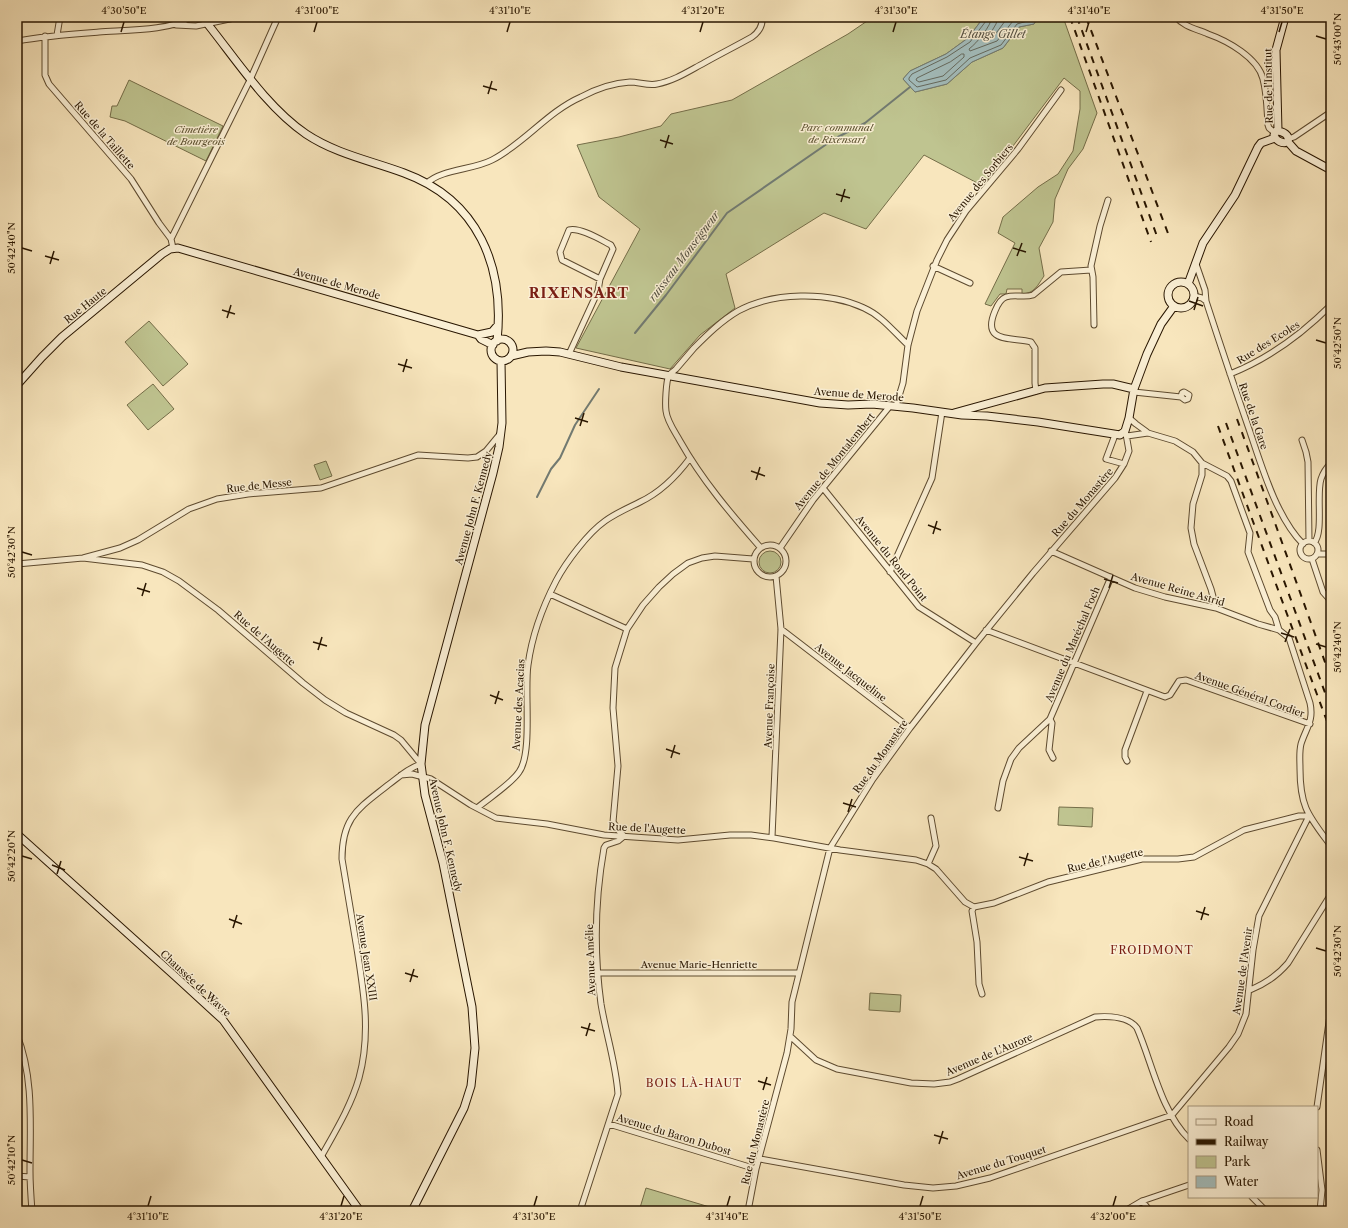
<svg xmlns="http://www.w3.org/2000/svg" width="1348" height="1228" font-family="'Libre Caslon Text',serif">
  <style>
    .green { fill: #bfc490; stroke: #746d48 }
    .water { fill: #a3bdbc; stroke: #727a71 }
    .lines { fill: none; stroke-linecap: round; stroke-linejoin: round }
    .shore { stroke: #666a5e; stroke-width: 1 }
    .stream { stroke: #727a71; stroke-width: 2 }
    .street-casing { stroke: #5d4a2f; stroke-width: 7 }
    .secondary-casing { stroke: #291600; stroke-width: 9 }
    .street { stroke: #faefd4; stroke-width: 5 }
    .secondary { stroke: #faefd4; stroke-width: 7 }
    .rail { stroke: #291600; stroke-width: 2; stroke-dasharray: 7 7; stroke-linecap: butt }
    .ticks { fill: none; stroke: #291600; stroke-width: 1.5 }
    .labels { text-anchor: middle; stroke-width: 3; stroke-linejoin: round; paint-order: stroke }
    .street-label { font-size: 10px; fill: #291600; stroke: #faefd4 }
    .park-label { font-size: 10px; font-style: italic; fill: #5e5332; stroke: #faefd4 }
    .water-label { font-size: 11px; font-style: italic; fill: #545042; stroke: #faefd4 }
    .neighbourhood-label { font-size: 11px; letter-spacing: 1px; fill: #7a1f14; stroke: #faefd4 }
    .district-label { font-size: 14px; font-weight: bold; letter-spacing: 1px; fill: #7a1f14; stroke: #faefd4 }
    .neatline { fill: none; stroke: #291600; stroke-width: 1.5 }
    .ticks-label { font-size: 10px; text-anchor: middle; fill: #291600 }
  </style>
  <rect width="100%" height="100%" fill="#f8e6bd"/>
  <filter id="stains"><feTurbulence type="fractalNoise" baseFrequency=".005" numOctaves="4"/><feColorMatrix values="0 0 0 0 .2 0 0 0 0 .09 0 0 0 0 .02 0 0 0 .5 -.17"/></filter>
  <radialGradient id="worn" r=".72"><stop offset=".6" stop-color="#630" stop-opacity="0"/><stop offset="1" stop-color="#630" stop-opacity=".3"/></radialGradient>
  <path class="green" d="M873 17H984L968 38 946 54 910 71 903 79 915 92 947 84 972 62 1003 48 1019 27 1034 24 1038 17H1063L1097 113 1083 149 1068 169 1055 199 1053 222 1039 248 1044 276C1037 286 1035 293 1022 294V289H1007L1006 294H1000L991 306 985 304 1015 243 998 233 1003 217 1038 187 1058 174 1073 151 1080 109V91L1064 78 983 186 924 155 866 229 824 213 726 274 735 308 700 335 670 369 576 348 640 229 599 197 577 145 619 137 661 126 671 114 732 100 848 34Z
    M129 80 223 126 206 161 125 121 110 117 112 106H117Z
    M149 321 188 364 163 386 125 342Z
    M153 384 174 409 148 430 127 405Z
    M326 461 332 476 320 480 314 465Z
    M759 562a11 11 0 1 1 22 0a11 11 0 1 1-22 0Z
    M1059 807 1093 808 1092 827 1058 825Z
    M870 993 901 995 900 1012 869 1010Z
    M646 1188 723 1211H639Z"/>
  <path class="water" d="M984 17H1038L1034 24 1019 27 1003 48 972 62 947 84 915 92 903 79 910 71 946 54 968 38Z"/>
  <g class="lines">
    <path class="shore" d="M987 17 986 21 970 42 947 57 912 74 909 78V80L917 87 946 80 970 58 1001 45 1017 24 1031 20 1033 17
      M992 17C991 26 977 43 969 49L970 51 997 41 1013 21 1023 17
      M998 17 996 24 990 34 991 36H994L1008 17
      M962 54H964V57L943 76 919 82 916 80 917 78 950 62Z"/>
    <path class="stream" d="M635 333 666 295 727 213 834 139 865 123 910 87
      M537 497 551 469 560 458 575 425 599 389"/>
    <g class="street-casing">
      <path id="street" d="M1176 17C1184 27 1197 29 1208 34 1228 41 1258 58 1263 79 1267 94 1267 110 1268 125L1269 128 1275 133
        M176 25 196 26 239 17
        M57 35 60 17
        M45 36V75L49 84 131 179 159 223 171 239
        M17 41C44 36 72 34 99 32 125 30 170 31 192 17
        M1288 139 1294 137 1331 112
        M427 183C442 169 473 170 492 160 525 143 547 112 581 97 596 89 613 83 630 82 639 82 648 86 657 84 674 81 689 71 704 63 720 54 736 46 752 37 759 32 763 26 762 17
        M173 248 171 239 249 82 278 17
        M1196 264 1205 290 1206 301
        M933 266 970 283
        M1194 296 1202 298 1206 301C1220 344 1234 386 1249 429 1261 464 1276 517 1303 544
        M1094 325 1093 277 1091 266 1100 226 1108 200
        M569 354 598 291 600 279 613 249 611 245C601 240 580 227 569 230L560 252 562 260 600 279
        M1230 374C1268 359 1302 334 1331 305
        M1036 391 1035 383V348L1031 342C1012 337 981 344 995 311 997 306 1000 299 1006 297 1015 294 1024 298 1033 295L1061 272 1091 270
        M1134 392 1181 397 1185 400 1188 399 1189 395 1184 392 1182 393 1181 397
        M896 406 903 383 908 345 917 311 937 260 947 240 966 211 1018 149 1061 90
        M1129 418 1136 424 1147 432
        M1115 435 1106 459 1124 464 1129 451 1126 434
        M1127 436 1148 433 1175 441 1193 452 1202 463 1227 476 1231 481 1250 533 1248 552 1270 610 1275 617 1279 630 1289 638 1310 703C1314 721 1306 728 1301 744 1299 752 1300 761 1300 769 1300 808 1309 816 1331 846
        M1302 440 1306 452 1308 462 1309 541
        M1202 463V475L1193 504 1191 528 1194 544 1211 589 1216 608
        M823 488 919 607 976 643
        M1300 550a9 9 0 1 1 18 0a9 9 0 1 1-18 0Z
        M1314 543C1324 532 1316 495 1321 479 1323 473 1327 467 1331 463
        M754 561a16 16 0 1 1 32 0a16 16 0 1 1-32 0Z
        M760 547C731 514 702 480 680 441 675 432 667 421 666 411 665 404 666 381 669 375 671 373 674 371 676 369 682 362 688 355 694 348 707 335 721 321 738 311 773 292 828 291 864 308 882 316 894 332 908 345
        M780 548 813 500 890 406
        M1051 551 1135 588 1165 597 1216 608 1258 624 1279 630
        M1318 554H1331
        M83 558 142 565 163 572 179 581 218 610 303 683 325 700 346 713 394 735 401 740 421 764C408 768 399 777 388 785 358 809 342 817 342 859 347 889 352 919 357 949 364 993 371 1034 359 1078 351 1106 335 1132 321 1157
        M1312 559 1323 592 1331 601
        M17 564 83 558 120 548 138 540 189 509 217 499 248 494 321 488 418 455 468 458 477 457 486 451 500 434
        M890 572 932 478 942 412
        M550 594 627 629
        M781 629 910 728
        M986 630 1165 697 1170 695 1179 681 1186 680 1310 724
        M1050 719 1052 723 1049 750 1053 758
        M1127 761 1125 757V750L1147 691
        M401 775 412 774 431 779 471 805 496 818 547 824 604 835 678 840 730 835H751L774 838 840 850 916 860 928 864 936 869 965 902 974 907 994 903 1048 882 1142 859H1178L1194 857 1244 830 1299 816H1309
        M477 808C489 798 511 784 519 772 533 753 524 691 528 665 532 635 542 608 556 581 566 562 588 533 605 521 616 513 628 508 640 502 661 492 676 477 690 458
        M998 808 1003 781 1011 759 1019 748 1050 719 1111 577
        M624 836 619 831 613 822 618 766 613 708 615 668 627 629 643 605 659 587 673 574 688 563 702 558 715 556 753 559
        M772 837 781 629 776 576
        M928 864 936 846 931 818
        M974 907 972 911 977 942 979 984 982 994
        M598 973H799
        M1250 990C1265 984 1278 975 1288 963L1331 894
        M17 1035C34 1077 30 1126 30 1171 30 1184 31 1198 32 1211
        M790 1036 816 1060 837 1069 911 1083 934 1084 950 1082 958 1079 1095 1017C1108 1016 1128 1016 1137 1028 1152 1062 1161 1112 1189 1139
        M1317 1107 1331 1008
        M609 1124 756 1169
        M1317 1150 1322 1190 1320 1211
        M760 1159 904 1185 933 1188 956 1186 990 1178 1172 1115 1229 1047 1238 1034 1246 1014 1253 950 1259 916 1309 816
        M17 1176 30 1177
        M1252 1197 1266 1211
        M1142 1201 1150 1211
        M580 1211 618 1094C616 1064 606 1034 601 1004 594 953 595 899 604 848L606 845 618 841 624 836
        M748 1211 756 1169 787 1053 791 1029 792 1002 830 848 873 779 910 728 976 643 1033 573 1115 478 1124 464
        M1125 1211 1142 1201 1189 1185"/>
    </g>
    <g class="secondary-casing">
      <path id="secondary" d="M202 17C234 56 265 106 306 134 336 154 372 161 404 173 478 200 505 266 497 341
        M1276 131C1283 131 1290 135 1288 142 1282 144 1276 141 1274 135Z
        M1278 131 1276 50 1285 17
        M1288 142 1296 151 1331 170
        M1168 295a13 13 0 1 1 26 0a13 13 0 1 1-26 0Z
        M1188 284 1203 243 1235 195 1258 147 1261 143 1275 138
        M478 335 492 332 498 325
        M491 350a11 11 0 1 1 22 0a11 11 0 1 1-22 0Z
        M511 356 528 352 546 351 560 352 621 367 820 403 848 405 872 404 913 408 962 415 987 416 1038 422 1120 435 1125 431 1129 418 1134 389 1147 354 1161 324 1174 306
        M17 385 42 357 62 337 162 254 170 249 178 248 478 335 481 339 493 345
        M954 413 1045 388 1103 384H1113L1134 389
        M17 834 176 977 223 1020 360 1211
        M412 1211 464 1108 471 1086 475 1048 472 1007 443 863 425 795 421 764 425 725 493 473 499 447 502 423 501 361"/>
    </g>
    <use href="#street" class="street"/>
    <use href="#secondary" class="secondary"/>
    <path class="rail" d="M1070 17 1151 242
      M1077 17 1158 239
      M1086 17 1169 236
      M1237 419C1269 506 1300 592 1331 679
      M1226 423 1331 709
      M1218 426 1284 606 1331 732"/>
  </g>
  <path class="ticks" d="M121 32 124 22M314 32 317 22M507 32 510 22M700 32 703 22M893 32 896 22M1086 32 1089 22M1279 32 1282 22M1316 36 1326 39M483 86 497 90M488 94 492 81M660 140 673 144M665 148 669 135M836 194 850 198M841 202 845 189M22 248 32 251M1013 248 1026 252M45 256 59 260M1017 256 1022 243M50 264 54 251M1189 301 1203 306M222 310 235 314M1194 310 1198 297M227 318 231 305M1316 340 1326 343M398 364 412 368M403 372 407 359M575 418 588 422M580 426 584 413M751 471 765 476M756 480 760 467M928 525 941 530M933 534 937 521M22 552 32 555M1104 579 1118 583M137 588 150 592M1109 588 1113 575M142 596 146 583M1281 633 1294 637M313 642 327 646M1285 642 1290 629M1316 644 1326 647M318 650 322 637M490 695 503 700M495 704 499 691M666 749 680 754M671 758 675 745M843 803 856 807M848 812 852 799M22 856 32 859M1019 857 1033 861M52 865 65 870M1024 866 1028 853M57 874 61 861M1196 911 1209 915M229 919 242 924M1201 920 1205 907M233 928 237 915M1316 948 1326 951M405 973 418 977M410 982 414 969M581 1027 595 1031M586 1036 590 1023M758 1081 771 1085M763 1090 767 1077M934 1135 948 1139M939 1144 943 1131M22 1160 32 1163M148 1206 151 1196M341 1206 344 1196M534 1206 537 1196M727 1206 730 1196M920 1206 923 1196M1113 1206 1116 1196"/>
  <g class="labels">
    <g class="street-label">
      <text transform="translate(1268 86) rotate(-91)" y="4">Rue de l'Institut</text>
      <text transform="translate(105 135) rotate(49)" y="4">Rue de la Taillette</text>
      <text transform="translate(980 182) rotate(-51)" y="4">Avenue des Sorbiers</text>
      <text transform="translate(337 283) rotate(16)" y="4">Avenue de Merode</text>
      <text transform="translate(85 305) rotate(-39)" y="4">Rue Haute</text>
      <text transform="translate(1268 342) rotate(-32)" y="4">Rue des Ecoles</text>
      <text transform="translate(859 394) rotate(4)" y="4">Avenue de Merode</text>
      <text transform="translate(1254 416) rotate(71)" y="4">Rue de la Gare</text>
      <text transform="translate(834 461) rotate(-51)" y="4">Avenue de Montalembert</text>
      <text transform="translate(259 485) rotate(-6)" y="4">Rue de Messe</text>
      <text transform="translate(1082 502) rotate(-49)" y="4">Rue du Monastère</text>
      <text transform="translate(473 508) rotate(-75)" y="4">Avenue John F. Kennedy</text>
      <text transform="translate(892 558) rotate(51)" y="4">Avenue du Rond Point</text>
      <text transform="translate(1178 589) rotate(16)" y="4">Avenue Reine Astrid</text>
      <text transform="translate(265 638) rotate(41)" y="4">Rue de l'Augette</text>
      <text transform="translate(1072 644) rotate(-67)" y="4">Avenue du Maréchal Foch</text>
      <text transform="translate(851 672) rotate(38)" y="4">Avenue Jacqueline</text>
      <text transform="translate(1250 694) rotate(20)" y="4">Avenue Général Cordier</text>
      <text transform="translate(518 705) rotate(-87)" y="4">Avenue des Acacias</text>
      <text transform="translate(769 706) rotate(-88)" y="4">Avenue Françoise</text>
      <text transform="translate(880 756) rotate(-55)" y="4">Rue du Monastère</text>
      <text transform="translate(647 828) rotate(3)" y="4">Rue de l'Augette</text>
      <text transform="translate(446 835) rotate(77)" y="4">Avenue John F. Kennedy</text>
      <text transform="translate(1105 860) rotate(-13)" y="4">Rue de l'Augette</text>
      <text transform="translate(367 957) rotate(81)" y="4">Avenue Jean XXIII</text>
      <text transform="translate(590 960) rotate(-92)" y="4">Avenue Amélie</text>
      <text x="699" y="968">Avenue Marie-Henriette</text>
      <text transform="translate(1242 971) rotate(-82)" y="4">Avenue de l'Avenir</text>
      <text transform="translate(196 983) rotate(43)" y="4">Chaussée de Wavre</text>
      <text transform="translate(989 1054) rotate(-23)" y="4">Avenue de L'Aurore</text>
      <text transform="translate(674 1134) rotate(17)" y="4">Avenue du Baron Dubost</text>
      <text transform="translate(755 1142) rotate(-76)" y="4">Rue du Monastère</text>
      <text transform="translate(1001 1162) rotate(-17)" y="4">Avenue du Touquet</text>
    </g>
    <g class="park-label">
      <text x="837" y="131">Parc communal<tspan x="837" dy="12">de Rixensart</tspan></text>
      <text x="196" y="133">Cimetière<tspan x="196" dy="12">de Bourgeois</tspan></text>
    </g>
    <g class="water-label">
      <text x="993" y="38">Étangs Gillet</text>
      <text transform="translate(684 256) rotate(-53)" y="4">ruisseau Monseigneur</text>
    </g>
    <g class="neighbourhood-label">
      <text x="1152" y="954">FROIDMONT</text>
      <text x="694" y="1087">BOIS LÀ-HAUT</text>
    </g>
    <g class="district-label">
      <text x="579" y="298">RIXENSART</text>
    </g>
  </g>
  <rect width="1348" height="1228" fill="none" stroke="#f8e6bd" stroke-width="44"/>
  <rect x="1188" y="1106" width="130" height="92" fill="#faefd4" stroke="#a6987f"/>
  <rect x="1196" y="1119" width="20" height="6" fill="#faefd4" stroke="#a6987f"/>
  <text x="1224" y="1126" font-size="12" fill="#291600">Road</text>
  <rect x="1196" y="1139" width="20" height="6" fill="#291600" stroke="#a6987f"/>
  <text x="1224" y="1146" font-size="12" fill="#291600">Railway</text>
  <rect x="1196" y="1156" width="20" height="12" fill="#bfc490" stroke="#a6987f"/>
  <text x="1224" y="1166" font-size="12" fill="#291600">Park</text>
  <rect x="1196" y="1176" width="20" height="12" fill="#a3bdbc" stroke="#a6987f"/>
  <text x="1224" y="1186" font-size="12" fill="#291600">Water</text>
  <rect x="22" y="22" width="1304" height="1184" class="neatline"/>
  <g class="ticks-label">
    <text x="124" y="14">4°30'50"E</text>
    <text x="317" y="14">4°31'00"E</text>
    <text x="510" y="14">4°31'10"E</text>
    <text x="703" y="14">4°31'20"E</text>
    <text x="896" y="14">4°31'30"E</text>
    <text x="1089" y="14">4°31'40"E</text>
    <text x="1282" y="14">4°31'50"E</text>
    <text transform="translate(1337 39) rotate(-90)" y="4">50°43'00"N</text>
    <text transform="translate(11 248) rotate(-90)" y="4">50°42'40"N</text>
    <text transform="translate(1337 343) rotate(-90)" y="4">50°42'50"N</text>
    <text transform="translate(11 552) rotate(-90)" y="4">50°42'30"N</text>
    <text transform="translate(1337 647) rotate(-90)" y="4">50°42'40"N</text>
    <text transform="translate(11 856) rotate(-90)" y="4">50°42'20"N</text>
    <text transform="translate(1337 951) rotate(-90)" y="4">50°42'30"N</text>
    <text transform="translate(11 1160) rotate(-90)" y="4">50°42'10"N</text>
    <text x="148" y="1220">4°31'10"E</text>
    <text x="341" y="1220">4°31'20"E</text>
    <text x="534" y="1220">4°31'30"E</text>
    <text x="727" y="1220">4°31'40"E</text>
    <text x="920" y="1220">4°31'50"E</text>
    <text x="1113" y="1220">4°32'00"E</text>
  </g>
  <rect width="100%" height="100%" filter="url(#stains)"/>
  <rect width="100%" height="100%" fill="url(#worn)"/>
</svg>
